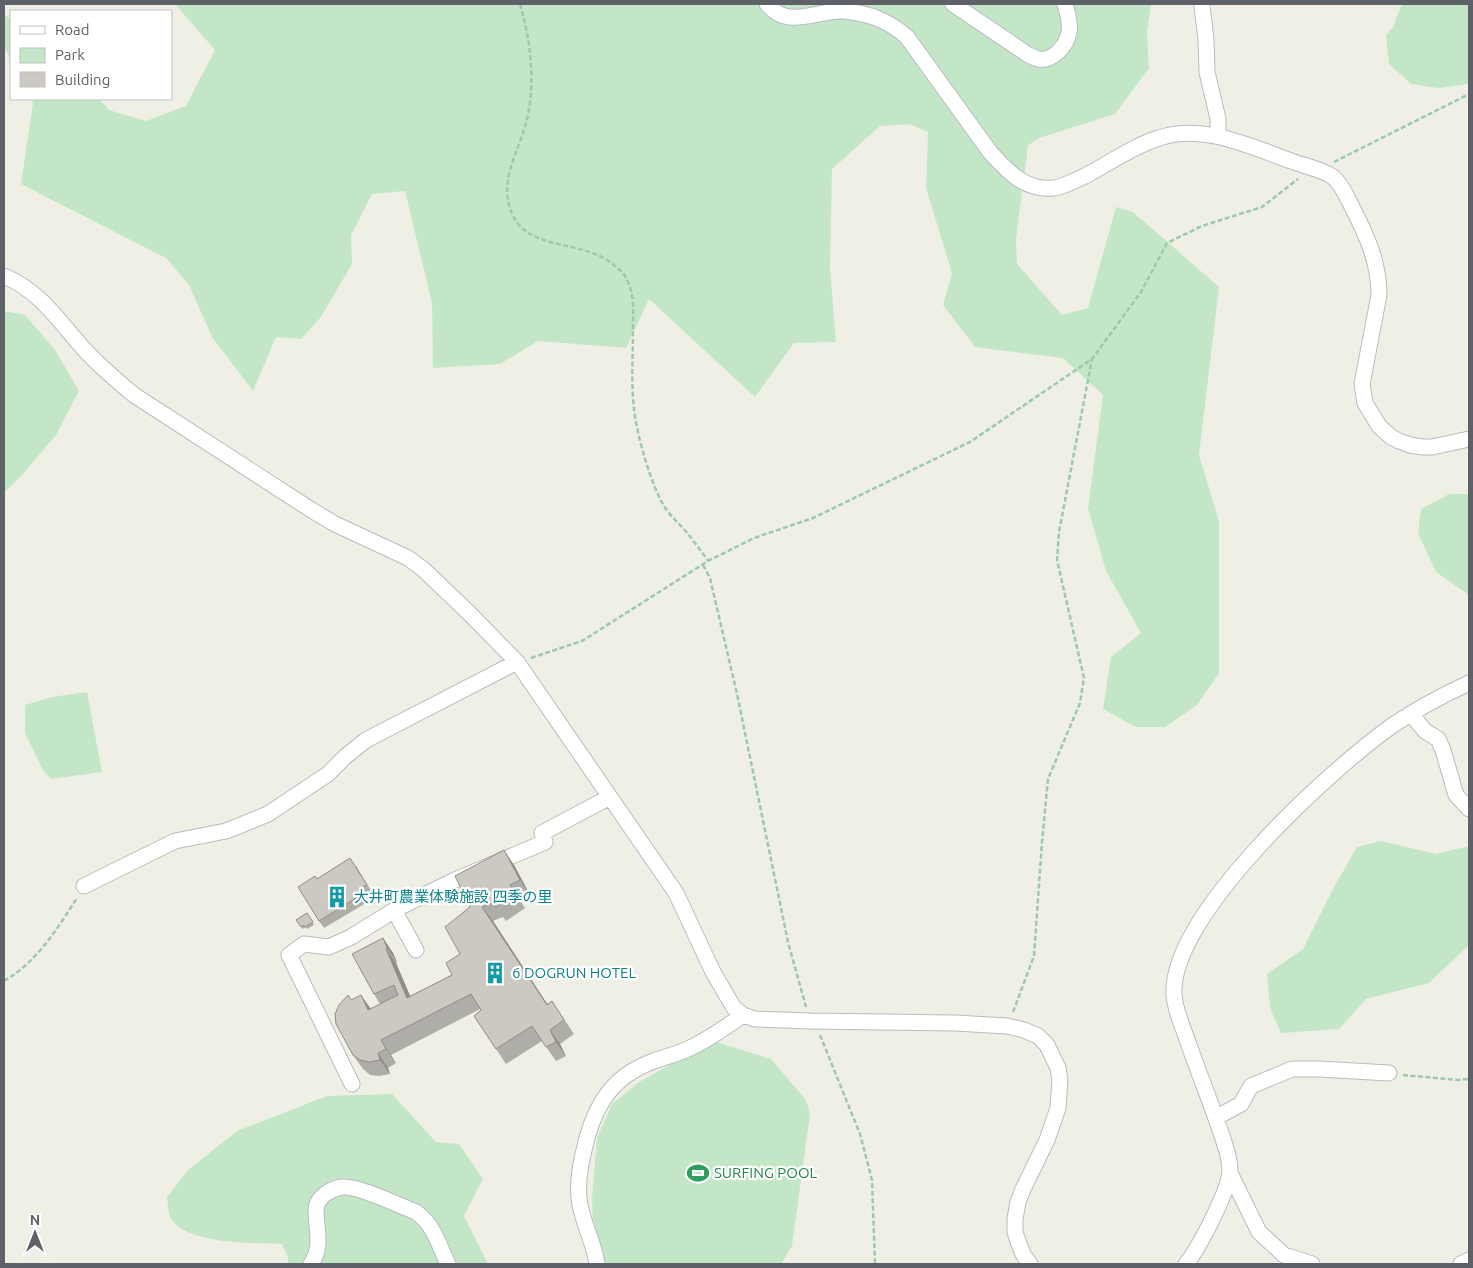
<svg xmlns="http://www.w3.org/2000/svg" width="1473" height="1268" font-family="Ubuntu,'Noto Sans JP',sans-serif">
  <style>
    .green { fill: #c3e7c6 }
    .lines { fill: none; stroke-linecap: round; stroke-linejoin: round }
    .minor-casing { stroke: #b9bbc0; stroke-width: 17 }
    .path { stroke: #9cc8ac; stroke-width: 2.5; stroke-dasharray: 5 2.5; stroke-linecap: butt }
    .minor { stroke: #fff; stroke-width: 15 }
    .wall { fill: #afada8 }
    .shaded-wall { fill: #8f8d88 }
    .building { fill: #ccc9c3; stroke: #8f8d88 }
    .labels { text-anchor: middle; stroke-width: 4.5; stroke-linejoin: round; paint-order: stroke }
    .culture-label { font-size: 15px; fill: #0d838f; stroke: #fff; text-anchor: start }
    .leisure-label { font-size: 15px; fill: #27864d; stroke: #fff; text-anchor: start }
  </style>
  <rect width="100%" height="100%" fill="#f0efe6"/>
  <path class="green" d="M175 4H1151L1147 33 1149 68 1115 114 1042 137 1028 145 1016 239 1017 264 1062 315 1088 308 1116 207 1133 212 1219 287 1199 455 1219 521V673L1197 705 1165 727H1136L1103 709 1111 657 1141 633 1106 571 1088 508 1103 395 1063 358 975 347 943 305 952 273 926 188 928 132 909 124 880 126 832 169 830 268 836 342 794 343 755 397 649 299 626 348 538 341 500 364 433 368 432 303 405 191 372 194 351 235 352 264 321 317 301 339 276 337 253 391 212 337 189 285 166 258 21 184 33 103 31 99H99L109 110 146 121 186 106 215 50Z
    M1406 4H1469V84L1438 88 1411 84 1389 64 1386 35 1393 27 1401 6Z
    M5 15 11 19V61L4 46Z
    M4 311 25 315 55 350 79 391 56 435 22 475 4 493Z
    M1449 494H1469V595L1436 572 1418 533 1421 509Z
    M87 692 102 772 51 779 43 770 25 733V705L52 697Z
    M1381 841 1436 854 1469 846V945L1429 983 1366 999 1339 1029 1281 1033 1270 1008 1267 974 1303 949 1333 889 1357 847Z
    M713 1041 771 1059 806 1100 810 1114 792 1246 781 1264H602L593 1225 592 1199 597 1138 612 1104 639 1082Z
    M392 1094 436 1142 459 1144 483 1179 464 1216 488 1264H288V1257L282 1244C255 1243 182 1245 170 1216 168 1211 168 1203 167 1197L188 1170 237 1131 327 1096Z"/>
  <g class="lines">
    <g class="minor-casing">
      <path id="minor" d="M767 4C788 30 816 10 843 11 868 13 888 20 907 37L990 152C1007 171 1025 191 1053 188 1064 187 1075 180 1085 176 1108 164 1135 145 1159 138 1205 123 1251 147 1294 162 1305 166 1324 170 1333 177 1341 183 1347 197 1351 205 1366 234 1379 261 1379 295L1362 384 1365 403 1379 426 1391 437 1399 441 1410 445 1422 447H1432L1469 439
        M953 4 1027 54C1031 56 1035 58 1038 59 1053 62 1067 45 1069 32 1071 23 1067 12 1065 4
        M1202 6 1206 39 1207 72 1218 119V135
        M4 276C40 291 58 320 83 348 98 365 116 380 134 395L313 511 335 524 408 558 423 569 470 614 517 662 676 893 713 972 734 1008 743 1015 755 1019 810 1021 955 1023 1007 1026 1024 1030 1038 1036 1047 1045 1058 1068 1060 1080 1058 1108 1047 1140 1023 1189 1018 1202 1015 1219V1232L1019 1244 1023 1254 1030 1264
        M1411 714 1425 731 1438 739 1443 750 1456 795 1469 809
        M84 886 175 841 226 831 268 814 328 774 346 756 366 740 517 662
        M394 910 416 950
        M352 1084 289 955 304 944 329 947 351 937 398 908 455 880 545 842 542 833 610 797
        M1217 1117 1241 1104 1251 1086 1292 1069H1319L1389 1073
        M1230 1173 1259 1232 1284 1255 1312 1264
        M311 1264C323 1246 316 1231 316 1211 316 1204 319 1199 324 1195 329 1191 336 1188 342 1187 357 1185 400 1206 416 1212 435 1226 438 1244 448 1264
        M597 1264C594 1241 581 1221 579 1198 577 1177 582 1158 587 1138 597 1101 615 1076 651 1062 664 1057 678 1054 690 1048 709 1039 726 1027 743 1015
        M1186 1264C1199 1248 1228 1192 1230 1172 1230 1163 1228 1154 1225 1145 1214 1110 1200 1077 1188 1042 1183 1027 1175 1011 1174 995 1169 916 1331 769 1393 725 1417 709 1443 695 1469 683
        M1461 1264 1469 1260"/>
    </g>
    <path class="path" d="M520 4C531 41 536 86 526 123 520 147 503 174 508 200 518 257 583 235 616 267 620 270 624 273 626 278 635 294 633 311 633 329 633 355 631 383 634 408 636 433 652 489 666 509 672 518 681 525 688 534 695 543 702 552 708 561
      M1334 162 1469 94
      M703 565 710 578 737 694 788 942 806 1007
      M531 658 582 641 708 561 754 538 813 518 970 442 1092 359 1141 292 1167 243 1202 226 1262 207 1298 179
      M4 981C37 962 57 929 77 898
      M1013 1012 1034 956 1042 842 1048 779 1080 703 1084 678 1057 560 1059 532 1092 359
      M820 1035 860 1134 872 1180 875 1264
      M1403 1075 1458 1080 1469 1079"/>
    <use href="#minor" class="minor"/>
  </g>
  <path class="wall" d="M514 865 530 895 520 900 525 908 506 921 503 917 493 921 547 1004 552 1001 574 1034 560 1044 566 1056 556 1061 542 1041 506 1064 474 1016 481 1010 480 1009 391 1055 396 1063 388 1068 390 1074 379 1076 370 1075 363 1069 353 1055 351 1000 370 1009 380 1004 374 994 383 938 393 953 397 962 396 963 410 996 452 975 460 954 470 907Z
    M356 866 372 892 368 895 371 900 324 928 319 921 317 879Z
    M307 913 314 925 307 929 306 927 303 929 296 920Z"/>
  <path class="shaded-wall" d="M504 850 514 865 530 895 520 880Z
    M482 907 493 921 557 1019 547 1005Z
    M383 938 393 953 397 962 387 948Z
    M386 949 396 963 417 1012 407 998Z
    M361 995 371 1009 368 1010Z
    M550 1030 560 1044 566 1056 556 1042Z
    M381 1040 391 1055 396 1063 386 1049Z
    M378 1053 388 1068 390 1074 380 1060Z"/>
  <path class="building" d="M504 850 520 880 510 885 515 893 496 907 493 903 482 907 547 1005 552 1001 564 1020 550 1030 556 1042 546 1047 532 1026 496 1049 474 1016 481 1010 471 994 381 1040 386 1049 378 1053 380 1060 369 1062 360 1060 353 1055 336 1024 335 1014 339 1005 348 995 351 1000 361 995 368 1010 398 995 394 985 374 994 352 954 383 938 387 948 386 949 407 998 452 975 446 963 460 954 445 927 470 907 455 876Z
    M350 858 367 885 363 887 366 892 319 921 298 887 315 876 317 879Z
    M307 913 313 922 305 927 304 925 301 927 296 920Z"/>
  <defs>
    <g id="building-bare" transform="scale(1.725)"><path d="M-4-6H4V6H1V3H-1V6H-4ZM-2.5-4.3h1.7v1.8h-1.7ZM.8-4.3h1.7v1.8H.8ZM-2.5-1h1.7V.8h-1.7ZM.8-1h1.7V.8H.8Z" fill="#0f9aa8" stroke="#fff" stroke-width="2.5" paint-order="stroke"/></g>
    <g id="stadium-bare" transform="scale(1.725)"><path d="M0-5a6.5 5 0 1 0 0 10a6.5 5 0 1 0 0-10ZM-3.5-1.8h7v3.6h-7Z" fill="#2e9e5b" stroke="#fff" stroke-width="2.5" paint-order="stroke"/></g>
  </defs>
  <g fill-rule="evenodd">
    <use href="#building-bare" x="337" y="897"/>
    <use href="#building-bare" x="495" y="973"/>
    <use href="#stadium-bare" x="698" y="1173"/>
  </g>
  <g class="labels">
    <g class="culture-label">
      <text x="354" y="902">大井町農業体験施設 四季の里</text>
      <text x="512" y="978">6 DOGRUN HOTEL</text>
    </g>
    <g class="leisure-label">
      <text x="714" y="1178">SURFING POOL</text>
    </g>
  </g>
  <rect width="1473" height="1268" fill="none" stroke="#5e6167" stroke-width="10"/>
  <rect x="10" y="10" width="162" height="90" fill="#ffffff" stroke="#bfc0c2"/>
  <rect x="20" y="26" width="25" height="8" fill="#ffffff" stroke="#bfc0c2"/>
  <text x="55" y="35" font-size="15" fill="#5e6167">Road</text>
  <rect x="20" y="48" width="25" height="15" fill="#c3e7c6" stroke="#bfc0c2"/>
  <text x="55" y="60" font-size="15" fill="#5e6167">Park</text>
  <rect x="20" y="72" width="25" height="15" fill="#ccc9c3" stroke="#bfc0c2"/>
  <text x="55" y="85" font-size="15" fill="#5e6167">Building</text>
  <g transform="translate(35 1233)" stroke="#ffffff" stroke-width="4" paint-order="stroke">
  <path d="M0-4L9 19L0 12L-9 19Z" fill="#5e6167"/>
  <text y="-8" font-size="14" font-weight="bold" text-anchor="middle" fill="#5e6167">N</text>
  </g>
</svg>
